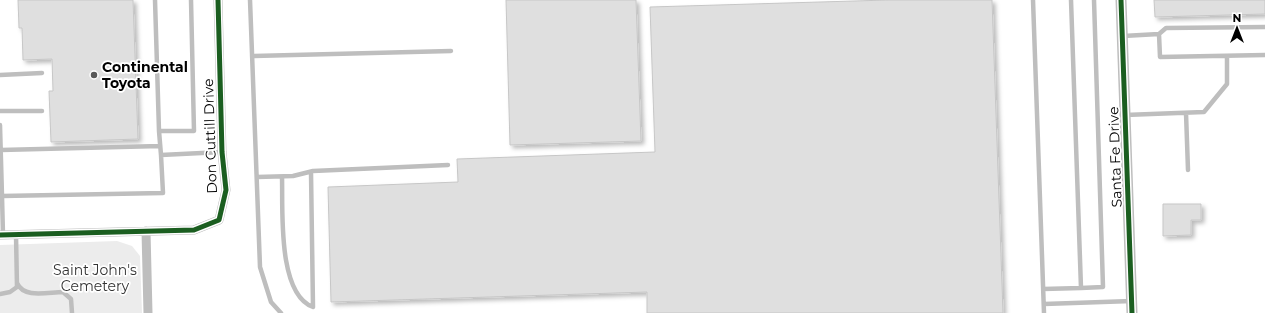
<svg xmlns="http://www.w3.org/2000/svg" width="1265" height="313" font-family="Montserrat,sans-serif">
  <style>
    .green { fill: #ececec }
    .building { fill: #dfdfdf; stroke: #c7c7c7; filter: url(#shadow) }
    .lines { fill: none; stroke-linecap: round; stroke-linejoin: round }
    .service { stroke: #bebebe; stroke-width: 4.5 }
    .minor { stroke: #bebebe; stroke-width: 9 }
    .tertiary { stroke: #bebebe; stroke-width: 11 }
    .cycleway-casing { stroke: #fff; stroke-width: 8 }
    .cycleway { stroke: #1b5e20; stroke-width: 5 }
    .poi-dot { fill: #595959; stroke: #fff; stroke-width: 1.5 }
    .labels { text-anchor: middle; stroke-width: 3.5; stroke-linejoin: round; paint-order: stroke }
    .poi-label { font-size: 14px; font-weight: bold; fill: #000; stroke: #fff; text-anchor: start }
    .street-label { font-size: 14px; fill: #000; stroke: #fff }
    .park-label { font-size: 14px; fill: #333; stroke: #fff }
  </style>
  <defs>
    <filter id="shadow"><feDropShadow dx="3" dy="3" stdDeviation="2" flood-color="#0004"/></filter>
  </defs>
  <rect width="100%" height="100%" fill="#fff"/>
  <path class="green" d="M117 241 132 246 140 256 142 313H0V245Z"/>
  <path class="building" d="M18 0H133L138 139 51 142 49 91H53L52 59 23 60 22 28H19Z
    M506 0H636L641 141 510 145Z
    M888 0H992L1003 313H647V292L331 302 328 187 458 182 457 159 655 152 650 7Z
    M1154 0H1265V14L1155 17Z
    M1163 204H1201V220H1191V235L1163 236Z"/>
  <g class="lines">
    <path class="service" d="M155 0 159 131
      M191 0 194 131H159L161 155 222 152
      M250 0 260 267 271 302 281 313
      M1033 0 1044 313
      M1159 34 1166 28 1265 27
      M1123 36 1159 34 1160 57 1265 55
      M252 56 451 51
      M0 75 42 73
      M0 111H42
      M1186 113 1188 170
      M1125 115 1204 112 1227 84V56
      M0 125 2 196 163 193 161 155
      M1 150 160 146
      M257 177 293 176 313 171 448 165
      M282 177C283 208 277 294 313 307L311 172
      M0 196H2L3 235
      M17 283C24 299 48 292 63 292L71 299 72 313
      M1081 288 1103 287 1094 0
      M1043 289 1081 288 1071 0
      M0 294 10 292 17 287 16 235
      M1044 304 1132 301"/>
    <path class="minor" d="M146 231 148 313
      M0 235 194 230 219 220 226 190 222 152 218 0"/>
    <path class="tertiary" d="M1121 0 1132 313"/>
    <g class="cycleway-casing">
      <path id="cycleway" d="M1121 0 1132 313
        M0 235 194 230 219 220 226 190 222 152 218 0"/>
    </g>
    <use href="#cycleway" class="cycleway"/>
  </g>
  <circle class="poi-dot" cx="94" cy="75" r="4"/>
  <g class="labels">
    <g class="poi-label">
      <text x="102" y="72">Continental<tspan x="102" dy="16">Toyota</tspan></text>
    </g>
    <g class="street-label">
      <text transform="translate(210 136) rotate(-92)" y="5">Don Cuttill Drive</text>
      <text transform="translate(1115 157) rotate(-92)" y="5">Santa Fe Drive</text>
    </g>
    <g class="park-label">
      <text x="95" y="275">Saint John's<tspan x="95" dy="16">Cemetery</tspan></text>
    </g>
  </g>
  <g transform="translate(1237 28)" stroke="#ffffff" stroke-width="3" paint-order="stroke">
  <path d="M0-3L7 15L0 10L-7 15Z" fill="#000000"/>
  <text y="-6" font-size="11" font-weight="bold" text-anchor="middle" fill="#000000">N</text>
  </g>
</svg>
